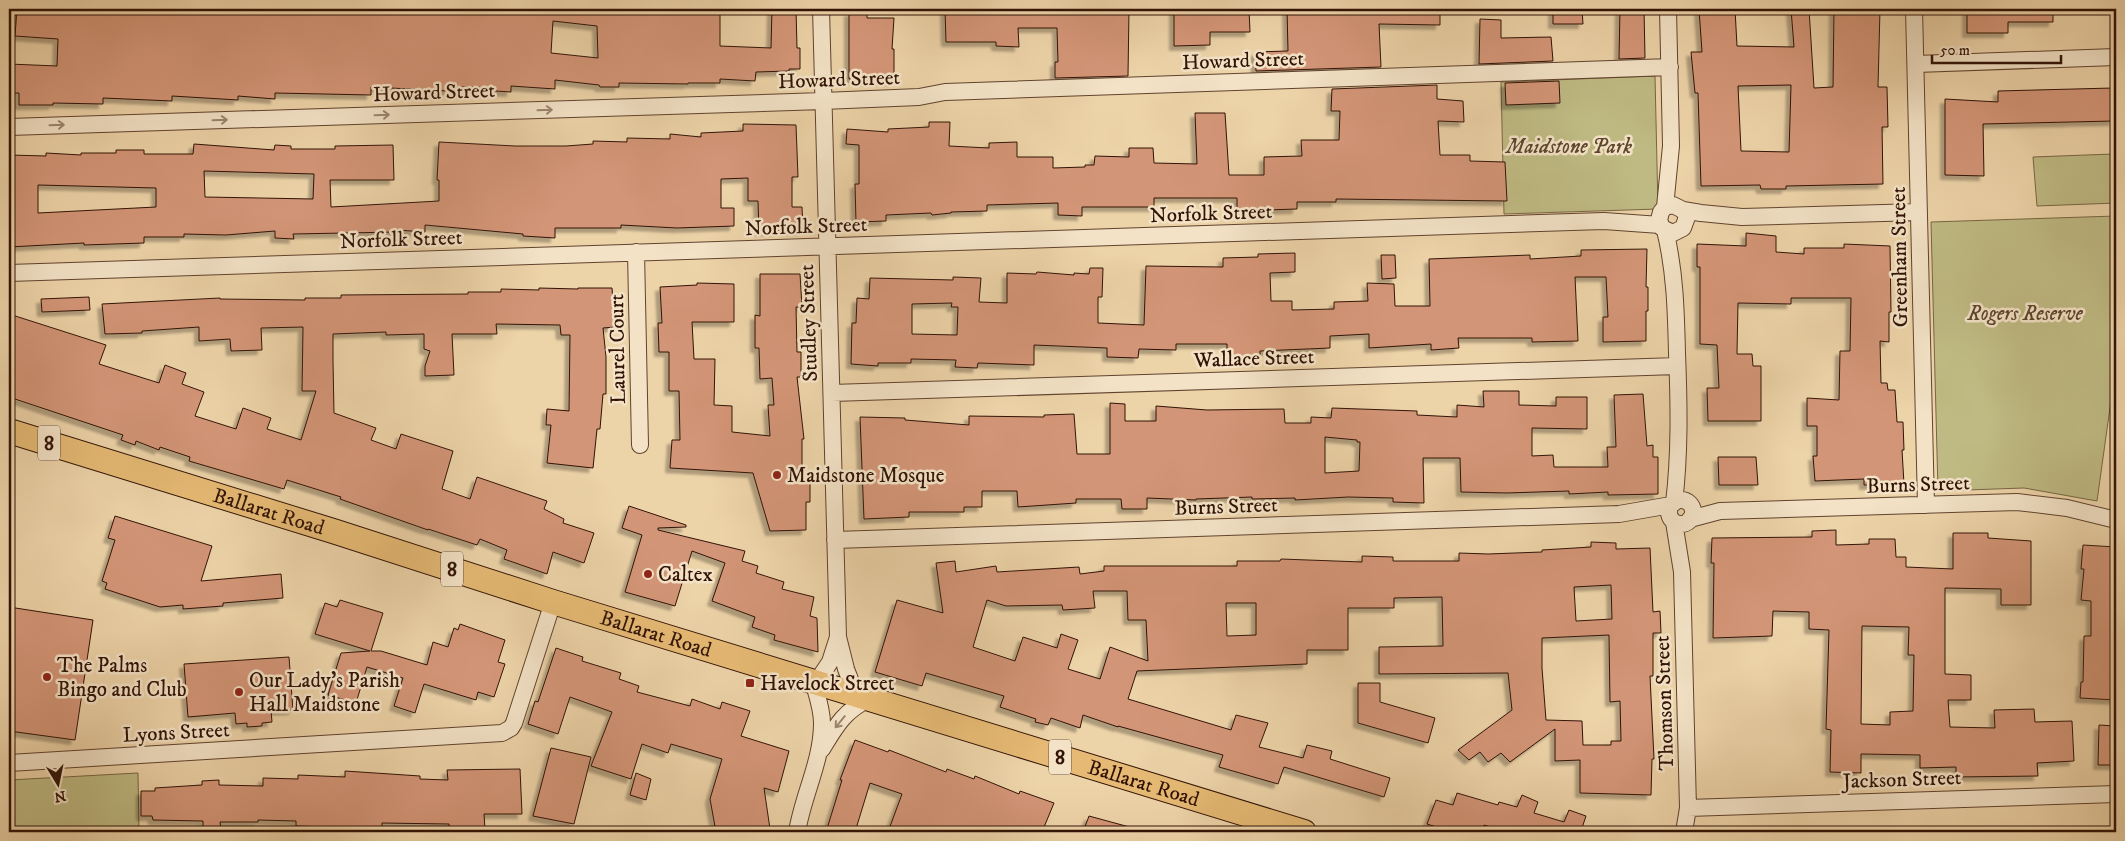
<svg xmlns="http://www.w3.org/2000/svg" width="2125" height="841" font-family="'IM FELL DW Pica',serif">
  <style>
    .green { fill: #bfba83; stroke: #786644 }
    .building { fill: #d39577; stroke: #311306; fill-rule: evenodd; filter: url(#shadow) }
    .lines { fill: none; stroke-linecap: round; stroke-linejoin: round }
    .minor-casing { stroke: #60432e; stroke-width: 18 }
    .highway-casing { stroke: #311306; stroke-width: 26 }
    .minor { stroke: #f3e2c6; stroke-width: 16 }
    .highway { stroke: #e6ba74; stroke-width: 24 }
    .oneway { stroke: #9c8570 }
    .poi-dot { fill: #8f2418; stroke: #f3e2c6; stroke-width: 2 }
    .labels { text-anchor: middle; stroke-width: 5; stroke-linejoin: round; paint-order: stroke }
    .shield { fill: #f3e2c6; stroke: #6b5140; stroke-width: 1 }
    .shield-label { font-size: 20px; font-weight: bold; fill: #311306 }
    .street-label { font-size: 21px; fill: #311306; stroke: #f3e2c6 }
    .park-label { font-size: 21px; font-style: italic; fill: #5c452c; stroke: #f3e2c6 }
    .poi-label { font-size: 21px; fill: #311306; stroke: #f3e2c6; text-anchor: start }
  </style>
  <defs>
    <filter id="shadow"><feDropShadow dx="-4.5" dy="4.5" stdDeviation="1" flood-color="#0004"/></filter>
  </defs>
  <rect width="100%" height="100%" fill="#edd3a8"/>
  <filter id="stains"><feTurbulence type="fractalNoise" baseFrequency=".004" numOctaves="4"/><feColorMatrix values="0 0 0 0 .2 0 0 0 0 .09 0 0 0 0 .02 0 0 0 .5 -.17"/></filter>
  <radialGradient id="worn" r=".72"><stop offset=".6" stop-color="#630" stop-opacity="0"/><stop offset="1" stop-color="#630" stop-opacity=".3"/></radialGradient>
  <path class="green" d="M1655 76 1658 209 1504 214 1501 82Z
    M2113 154 2116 203 2037 206 2033 157Z
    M2116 216V378L2114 379 2097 501 2024 488 1938 491 1931 222Z
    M138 773 139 832H9V780Z"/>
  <path class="building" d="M17 9H720V46L771 48 772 9H796L797 48H800V69H789V71L756 72 755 81 720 79V83H688V84L619 83V87H600L599 85 555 80V89L511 86V92L480 90V87H449V91L371 87V95L275 93V99L238 96V100L172 96V101L103 98V104L53 103V105H19V93H9V64L57 66 58 39 15 36ZM553 21 597 26 598 58 551 53Z
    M945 9H1129L1128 76 1055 78V62H1058L1057 28H1018L1019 47 996 46V42H946Z
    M1174 9H1249L1250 32H1210V45L1174 46Z
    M1287 9H1440V25L1379 24 1381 67 1256 71 1255 52 1288 51Z
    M1553 9H1582L1583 24H1553Z
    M1620 9H1644L1645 58 1619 59Z
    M1699 9H1735L1737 46 1794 47 1791 9H1809L1814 88 1833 87 1834 9H1880L1878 87H1887L1888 127H1882L1883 184 1786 186V189H1761L1760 185 1701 186 1698 93H1695L1691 52H1702ZM1791 85 1789 152 1741 151 1738 86Z
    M1967 9H2053V22H2008V33H1967Z
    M849 12H867V18H894L892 49H894V81L849 79Z
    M1480 19 1501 20V38L1551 37 1553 61 1479 64Z
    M1559 81 1560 103 1506 105 1505 83Z
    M1437 85V99L1463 101 1464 122 1438 121 1440 155H1470V161L1505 162 1507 201 1336 199V202H1297V209L1237 211V198H1154V207H1082V216L1058 215V203L987 205V211L951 212V213L932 215 931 213 886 215V221L856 222 855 184H859V145L846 144 847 129 888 132V129L929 127V122H950L949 146 989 148V143L1017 142V157H1053V168L1085 167V165H1094L1095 156 1129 157V148H1153L1154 163 1197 164 1195 113H1225L1229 175H1264V157L1302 156 1301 140H1339L1340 111H1331L1332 89Z
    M2113 88 2114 121 1983 124 1984 176 1945 175V99L1998 102V91Z
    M743 124 796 125 798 177H792V207H802L803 230 759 231 758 201H748V178L721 179V208H734V226L677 228 621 225V228H555V238L523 236V234L425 225V232L397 230V232L293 234 294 239 275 238V231L226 235 184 234V237H144V243L84 245V243L9 247V155L46 156V153L81 155V153H116V150H144V154H193L194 144 274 150 275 145 291 146V149H335V146L393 145 394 180H330L331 207 439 201V180H437L439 142 515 146H566L593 144V141L627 142V138L670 139V134L701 137V133L743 131ZM204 171 314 174 313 199 205 197ZM38 185 156 188V207L38 213Z
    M1746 233 1776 236V252L1804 254V248H1844V244L1890 246 1891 312H1889V342L1880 341 1881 383H1887L1888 390H1895L1897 422H1903L1904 450H1902L1904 484 1864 485V479L1815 481 1813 456H1817V426H1807V398L1839 400 1840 351H1850L1851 298H1791V304L1738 303 1737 354H1752L1753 366H1761V421H1708L1707 388H1719L1717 345 1700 344V267H1697V244L1746 246Z
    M1647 249 1646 287H1648V311H1646V341L1603 342V317H1608L1606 277H1575L1578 341 1532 342V338H1458L1459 348 1431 350V344L1369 348V334L1330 336V348L1260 351V361L1227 362V344H1176V350L1139 349 1138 358 1107 357V348L1034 345V365L978 363 977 368 955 367 956 360 911 359V363H878V366L851 364 852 323H856L857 298 869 299 870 278 953 280V277L981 278 979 302 1007 303V273L1036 274 1037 272 1074 275V273L1089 274 1090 268H1103L1102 297H1098V323L1144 325 1146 266 1223 267V258L1258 257V254L1295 253V272L1270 273 1271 301H1292V310L1334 309V302L1368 301 1367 283 1394 284 1395 306H1430L1429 259 1530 255V259L1581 256V250ZM952 303 951 307H958L957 335 912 334V304Z
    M1381 255H1395L1396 278 1382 279Z
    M760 274H800L802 307H796L797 352H801V377H797L804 439H802V480H810V502H806V530L770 531 753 473 670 468 672 440H680L679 391H669V352H659L658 323H662L660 287 697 285V283L734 284V322H692L694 359H715L714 405 732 406V432L770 436 768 405H774L772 378 760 379 759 348H755V315L760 316Z
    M539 288 578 289V288H612L615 327 603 328 606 357V394H603L600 429H597L593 468 547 463 551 425H546L547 409 569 411 570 335H561L560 325 496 324 497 334H452L454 375 425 376V366L430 351 424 349V334L386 335V332L333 334V361L334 413 376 428 371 440 396 449 401 434 453 451 442 489 470 499 477 477 547 501 544 509 564 519 563 523 594 533 584 563 553 552 547 574 504 559 507 550 480 539 477 545 428 529V530L340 499 341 497 287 480 284 489 189 461 190 457 160 447 159 450 136 441 135 445 121 440 123 435 9 397V314L106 345 99 364 159 383 165 365 186 373 182 384 204 392 195 416 236 429 243 408 271 418 267 429 301 440 316 391H302L303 327 261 328 262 350 231 351 230 339 199 341V327L142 331V333L105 334 102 304 220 298V299L305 300V298H341V295L468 294V292H501V289L539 290Z
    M89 297 90 310 42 312 41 299Z
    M1483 391H1519V405L1556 406V397H1587V429L1532 428V456L1553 455 1554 467H1608L1607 447H1616L1614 395 1643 394 1647 446 1653 445V457H1658V494L1608 495V492L1569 494V491L1507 493 1461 492 1460 458H1423L1424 503 1393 502V498L1348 497 1295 500V498L1252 499V497L1196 499V500L1147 498V509H1122L1121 499H1076V503L1018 507 1017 491H982V507H964V512H909V517L864 519 860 417 905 418V420L969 425V416L1044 417V415L1074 414 1077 454H1110V403L1125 404V421H1156V406L1207 410 1284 409 1285 423H1311V417L1331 418 1332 408 1417 411V415L1457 417V405L1484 407ZM1325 437 1357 440V442H1360L1359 471 1325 473Z
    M1718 457H1756L1758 485H1719Z
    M629 506 686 525V527L658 528V530L745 551 742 561 758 566 756 573 784 582 782 589 814 597 810 616 817 618 818 652 774 640 775 635 752 627 755 617 712 601 725 563 692 551 675 606 625 592 642 535 622 528Z
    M115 516 212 546 201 581 281 574 283 598 223 603V606L183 609V605L160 607 105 589 107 583 102 581 115 540 108 538Z
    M1836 530V545L1869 544V539H1895L1896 557H1906V567L1953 569V533H1988V538L2031 541V605H2001V589L1945 588V674L1971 675V700H1948L1950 727 1995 728 1994 710 2034 709 2035 722 2072 721 2074 761 2037 763 2038 776 1956 777V767L1920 768V755L1861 754V773L1830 772 1831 730 1826 729 1829 630 1809 629V612L1773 611 1772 636 1713 638 1714 563H1711L1712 538 1812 537V531ZM1862 626 1909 627 1908 655H1914L1913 711 1890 712V725L1861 724Z
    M1591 542 1616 543V549L1650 548 1653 612 1660 611 1661 633H1653V676H1650L1654 759H1652L1651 795 1580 793V760L1555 761V729L1510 762 1501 753 1488 762 1480 752 1469 760 1458 750 1512 710 1508 673 1379 674V647L1443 646 1442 597 1394 598V608H1348V650H1307V664L1137 671 1128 699 1231 730 1236 715 1268 723 1259 747 1303 758 1307 745 1332 751 1330 759 1390 778 1384 797 1284 767 1278 784 1219 767 1223 755 1118 726V727L1083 715 1080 728 1051 718 1048 725 1035 722 1036 719 1000 707 1004 696 926 673 922 686 875 672 897 600 943 613 936 563 955 561 956 572 996 566 997 572 1079 567 1080 574 1104 571V566H1237V561H1280L1281 559 1362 562V556L1393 557V561H1459V553L1488 554 1542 552V550L1591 547ZM1611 585 1612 619 1576 621 1574 587ZM1093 591H1127L1128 620H1146L1148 661 1110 647 1100 679 1068 669 1078 640 1061 634 1057 648 1023 637 1015 661 973 647 987 600 1006 606 1062 605 1063 610 1095 608ZM1226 603H1256V635L1227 636ZM1609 635 1610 702 1620 701 1621 741H1611V745H1583L1582 721 1546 720 1542 668V638Z
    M2083 545 2116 547V700L2080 698 2081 682H2083L2084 636H2091V601L2081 600 2084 569H2081Z
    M340 600 383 613 371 651H381L427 665 433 642 448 647 454 628 458 630 460 624 505 640 498 662 505 664 494 697 478 692 476 700 424 684 415 713 394 706 403 678 367 667 356 703 328 695 341 653 370 651 315 634 325 603 337 607Z
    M9 607 93 620 75 740 9 731Z
    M556 648 583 657 582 661 621 673 619 679 639 686 637 692 690 706 692 699 720 709 722 702 750 711 741 736 789 751 778 792 764 788 770 829 716 832 710 799 722 759 671 744 668 753 642 744 631 779 591 766 612 712 570 697 558 734 528 724 535 701 538 702Z
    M289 657 293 710 271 711 272 722 262 723V726L247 727V723L236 724 235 713 188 717 184 664Z
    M1358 683H1380V702L1435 718 1428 743 1358 723Z
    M2099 725 2116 726V765H2098Z
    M855 740 888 752 889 750 946 772 947 769 974 779 975 776 1019 794 1020 791 1054 803 1042 832H888L902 794 870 783 855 832H826L842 780H840Z
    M551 748 591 757 574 824 533 816Z
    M520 769 522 814H484L485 830 449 831V824L382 823V832H325V827L296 826V821L258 820V822H220L221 830 203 831V821L153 820 152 816H141V791H155V788L202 785V781L219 780V785L263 786V778L298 779V775L345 777V771L420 776V779L448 780 447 770Z
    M636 773 651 779 646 800 630 795Z
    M1457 793 1498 805 1499 802 1517 807 1522 795 1538 802 1534 813 1564 822 1569 810 1586 816 1582 828 1586 829V832H1506L1484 825 1482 832H1452L1427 824 1436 800 1453 805Z
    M1089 816 1133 828 1132 832H1083Z"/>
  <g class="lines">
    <g class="minor-casing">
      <path id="minor" d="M821 9 838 637 846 669 856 695
        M1914 9 1926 505
        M1916 64 2116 57
        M9 127 823 101 919 97 945 92 1670 67
        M1665 207 1671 146 1668 9
        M1683 210 1687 217 1683 228 1673 233 1662 228 1659 220 1661 212 1665 207 1673 205 1683 210 1701 213 1742 217 1919 212
        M1665 230C1675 271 1676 311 1677 353 1679 403 1680 453 1674 503
        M636 252 640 445
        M9 273 1604 221 1660 225
        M832 393 1677 366
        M1669 512a12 12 0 1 1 24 0a12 12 0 1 1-24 0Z
        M1690 519 1720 511 2017 502 2067 508 2116 520
        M1674 522 1682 572 1688 808 1684 832
        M835 540 1619 514 1671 505
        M816 683 830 662 838 637
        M822 749C836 726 844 711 869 699
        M9 763 502 733 511 728 514 723 553 602
        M1688 808 2116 794
        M797 832C803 795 822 761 822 723 822 709 817 695 813 681"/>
    </g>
    <g class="highway-casing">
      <g id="highway">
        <path id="s1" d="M9 431 333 531 553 602 1304 832"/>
      </g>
    </g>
    <use href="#minor" class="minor"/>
    <use href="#highway" class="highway"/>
  </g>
  <defs><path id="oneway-shaft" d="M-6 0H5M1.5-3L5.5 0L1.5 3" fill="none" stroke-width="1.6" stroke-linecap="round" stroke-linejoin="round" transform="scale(1.25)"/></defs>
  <g class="oneway">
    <use href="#oneway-shaft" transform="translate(545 110) rotate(-2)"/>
    <use href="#oneway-shaft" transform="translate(382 115) rotate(-2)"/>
    <use href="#oneway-shaft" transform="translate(220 120) rotate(-2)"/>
    <use href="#oneway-shaft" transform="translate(57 125) rotate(-2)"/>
    <use href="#oneway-shaft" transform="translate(840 722) rotate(129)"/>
  </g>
  <g class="poi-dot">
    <circle cx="777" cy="475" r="5"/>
    <circle cx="648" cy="574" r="5"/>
    <circle cx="47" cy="677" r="5"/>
    <rect x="745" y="678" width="10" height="10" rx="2.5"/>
    <circle cx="239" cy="692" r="5"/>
  </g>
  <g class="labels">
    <g class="shield">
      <rect x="38" y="425.5" width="22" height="35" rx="4"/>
      <rect x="441" y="551.5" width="22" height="35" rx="4"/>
      <rect x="1049" y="739.5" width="22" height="35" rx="4"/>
    </g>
    <g class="shield-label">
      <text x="49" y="450">8</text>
      <text x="452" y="576">8</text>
      <text x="1060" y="764">8</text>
    </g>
    <g class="street-label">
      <text transform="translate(1243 60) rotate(-2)" y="7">Howard Street</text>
      <text transform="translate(839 79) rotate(-2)" y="7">Howard Street</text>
      <text transform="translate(434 92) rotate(-2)" y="7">Howard Street</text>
      <text transform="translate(1211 213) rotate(-2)" y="7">Norfolk Street</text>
      <text transform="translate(806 226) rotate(-2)" y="7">Norfolk Street</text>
      <text transform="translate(401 239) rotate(-2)" y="7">Norfolk Street</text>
      <text transform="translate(1899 257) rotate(-91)" y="7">Greenham Street</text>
      <text transform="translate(808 323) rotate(-92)" y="7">Studley Street</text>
      <text transform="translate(617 349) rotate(-91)" y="7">Laurel Court</text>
      <text transform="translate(1254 358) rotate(-2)" y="7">Wallace Street</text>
      <text transform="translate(1918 484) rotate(-2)" y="7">Burns Street</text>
      <text transform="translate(1226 506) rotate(-2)" y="7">Burns Street</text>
      <text dy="7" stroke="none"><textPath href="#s1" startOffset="272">Ballarat Road</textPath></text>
      <text dy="7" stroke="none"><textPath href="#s1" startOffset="678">Ballarat Road</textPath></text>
      <text transform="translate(1664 703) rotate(-92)" y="7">Thomson Street</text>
      <text transform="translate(176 732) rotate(-3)" y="7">Lyons Street</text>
      <text transform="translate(1902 779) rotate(-2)" y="7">Jackson Street</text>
      <text dy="7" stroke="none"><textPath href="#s1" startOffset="1188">Ballarat Road</textPath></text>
    </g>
    <g class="park-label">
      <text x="1569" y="153">Maidstone Park</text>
      <text x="2025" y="320">Rogers Reserve</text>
    </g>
    <g class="poi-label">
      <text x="787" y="482">Maidstone Mosque</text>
      <text x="658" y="581">Caltex</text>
      <text x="57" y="672">The Palms<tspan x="57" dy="24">Bingo and Club</tspan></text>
      <text x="249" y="687">Our Lady's Parish<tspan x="249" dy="24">Hall Maidstone</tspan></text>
      <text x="760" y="690">Havelock Street</text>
    </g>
  </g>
  <rect width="2125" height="841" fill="none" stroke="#edd3a8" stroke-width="30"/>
  <rect x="10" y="10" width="2105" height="821" fill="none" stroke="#311306" stroke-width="2.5"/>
  <rect x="15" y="15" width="2095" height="811" fill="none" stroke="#311306"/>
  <g transform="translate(58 784) rotate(170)" stroke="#f3e2c6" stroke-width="4" paint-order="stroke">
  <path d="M0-4L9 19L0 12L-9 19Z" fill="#311306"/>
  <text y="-8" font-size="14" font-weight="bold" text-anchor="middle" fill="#311306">N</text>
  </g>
  <path d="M1932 55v8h129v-8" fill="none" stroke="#311306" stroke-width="2.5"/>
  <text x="1940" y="55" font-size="15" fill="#311306" stroke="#f3e2c6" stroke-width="4" paint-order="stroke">50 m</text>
  <rect width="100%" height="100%" filter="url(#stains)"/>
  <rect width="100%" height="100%" fill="url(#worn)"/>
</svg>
